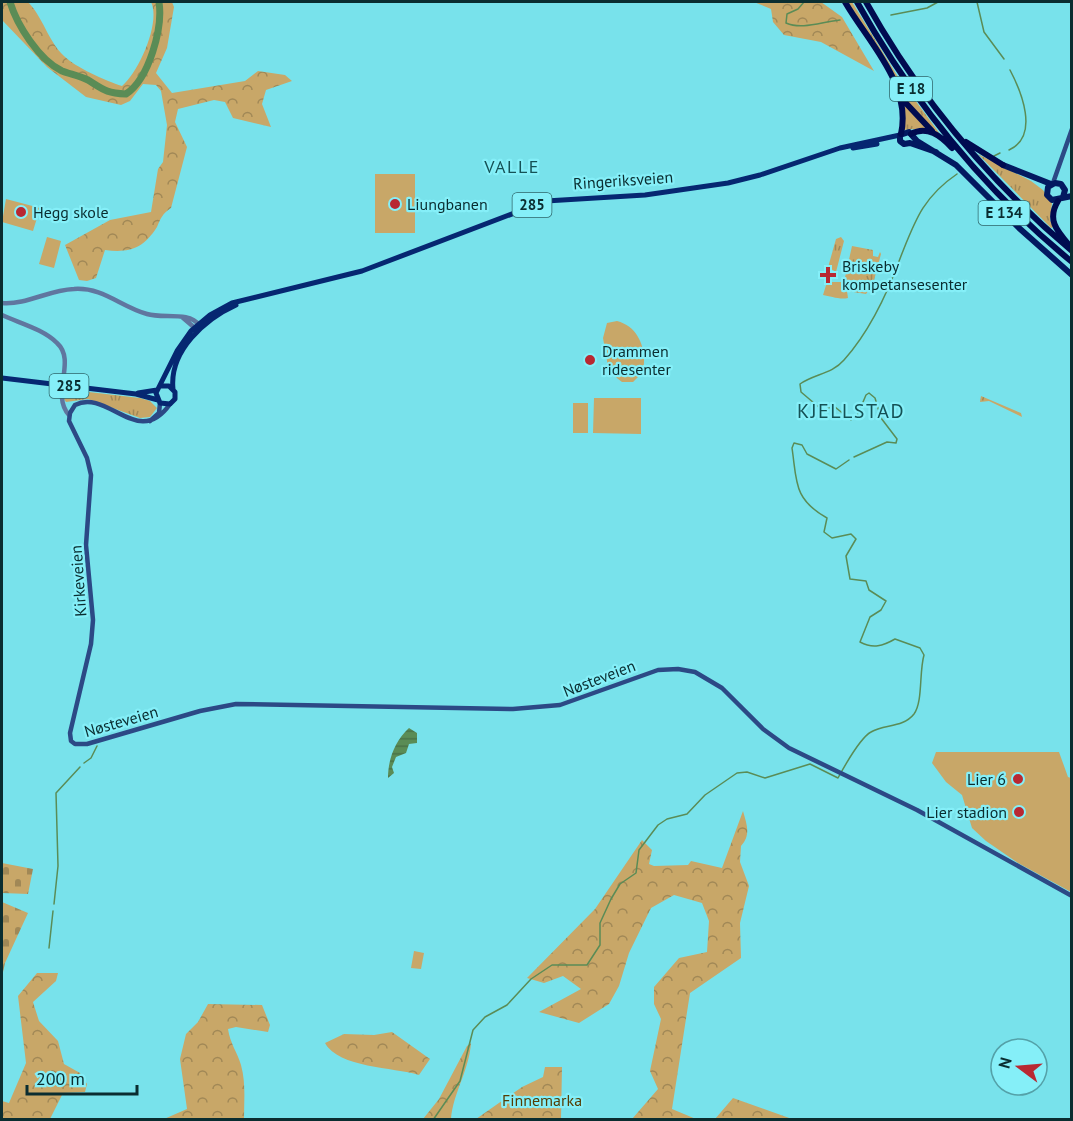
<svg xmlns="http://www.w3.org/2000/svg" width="1073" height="1121" font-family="'PT Sans',sans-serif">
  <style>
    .grass { fill: url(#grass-tufts) }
    .forest { fill: url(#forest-crowns) }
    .cemetery { fill: url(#cemetery-stones) }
    .park { fill: #c8a768 }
    .water { fill: url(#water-rules) }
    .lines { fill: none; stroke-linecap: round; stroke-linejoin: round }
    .stream { stroke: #5a8c56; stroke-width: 1.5 }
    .river { stroke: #5a8c56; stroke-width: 7 }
    .tertiary { stroke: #60769f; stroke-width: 4.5 }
    .secondary { stroke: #2c4985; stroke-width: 4.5 }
    .primary { stroke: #062771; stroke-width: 5 }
    .trunk { stroke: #031960; stroke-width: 6 }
    .motorway { stroke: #000b50; stroke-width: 6 }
    .poi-dot { fill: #b82832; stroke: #85eff8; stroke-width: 2 }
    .labels { text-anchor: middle; stroke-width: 4.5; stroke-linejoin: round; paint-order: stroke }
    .shield { fill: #85eff8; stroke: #2f676c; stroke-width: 1.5 }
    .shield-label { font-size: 15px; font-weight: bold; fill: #0a2d30 }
    .street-label { font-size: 16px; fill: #0a2d30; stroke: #85eff8 }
    .poi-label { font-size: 16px; fill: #0a2d30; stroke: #85eff8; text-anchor: start }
    .park-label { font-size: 16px; fill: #553d04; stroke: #85eff8 }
    .neighbourhood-label { font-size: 18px; letter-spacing: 1.5px; fill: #155155; stroke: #85eff8 }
    .quarter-label { font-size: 20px; letter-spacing: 1.5px; fill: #155155; stroke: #85eff8 }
  </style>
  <defs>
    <pattern id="grass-tufts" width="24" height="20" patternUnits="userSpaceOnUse" patternTransform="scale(1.5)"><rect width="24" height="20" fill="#c8a768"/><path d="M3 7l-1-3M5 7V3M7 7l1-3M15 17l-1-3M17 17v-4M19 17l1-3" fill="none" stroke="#a18856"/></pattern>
    <pattern id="forest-crowns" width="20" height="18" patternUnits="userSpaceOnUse" patternTransform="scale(1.5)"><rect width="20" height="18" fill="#c8a768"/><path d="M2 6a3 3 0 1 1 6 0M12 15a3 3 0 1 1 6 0" fill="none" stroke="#a18856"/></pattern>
    <pattern id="cemetery-stones" width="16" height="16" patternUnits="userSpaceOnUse" patternTransform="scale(1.5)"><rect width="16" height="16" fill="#c8a768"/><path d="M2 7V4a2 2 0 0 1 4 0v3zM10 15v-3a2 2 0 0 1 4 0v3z" fill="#a18856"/></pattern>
    <pattern id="water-rules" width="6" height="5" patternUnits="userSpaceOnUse" patternTransform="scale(1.5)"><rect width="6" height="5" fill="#5a8c56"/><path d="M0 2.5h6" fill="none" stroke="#497348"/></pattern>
  </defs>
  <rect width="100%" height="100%" fill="#78e2eb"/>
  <path class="grass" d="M848 2H852L898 77 940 134 934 131 903 97Z
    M905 104 927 128 903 130Z
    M978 154 1031 181 1043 190 1052 203 1050 220 1053 227 1051 228Z
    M841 237 844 241 836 272 831 269 827 271 836 239Z
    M852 246 873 250V256L878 257 880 252 881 254 873 284 866 294 847 291 848 298C840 300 830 296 823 295L827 282H844Z
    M63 389 140 398 150 401 157 408 150 417 140 418 88 399 66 402 64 399Z
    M981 396 1021 413 1022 417 989 401 980 402Z"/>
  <path class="forest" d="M2 2H28C43 17 48 41 64 56 75 67 106 81 122 86 139 72 161 22 151 2H172L174 7 167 48 156 73 172 93 245 81 258 71 285 75 292 81 266 90 262 104 271 127 233 118 225 102 214 100 178 109 175 122 187 147 171 208C162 214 161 218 157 227 143 249 129 253 105 250L96 278 87 281 79 280 65 245 110 220 151 212 158 169 163 162 167 125 161 91 156 85 143 84 130 101 121 105 86 97 47 67 2 20Z
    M754 2H821L842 17 874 71 821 42 784 35 773 22 771 9Z
    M743 811C747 825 751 835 741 846L740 862 749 886 740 923 741 958 690 993 672 1109 696 1119H632L658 1089 650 1071 661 1019 654 1004V987L679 958 707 952 709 921 702 903 674 895 651 908 629 953 619 986 609 1004 579 1023 539 1012 581 989 563 976 544 983 527 978 595 909 642 840 652 850 649 864 654 866 688 865 691 861 722 868Z
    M37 973H58L56 981 33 1002 39 1021 58 1041 64 1064 80 1073 87 1084 85 1092 63 1093 50 1119H2V1101L9 1103 26 1063 18 996Z
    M208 1004 262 1005 270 1025 268 1032 236 1027 228 1029C230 1043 237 1052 241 1065 246 1083 244 1101 244 1119H164L187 1109 180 1059 186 1034 198 1022Z
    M392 1032 430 1059 419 1075C393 1067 339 1068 325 1043L344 1034 374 1035Z
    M471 1043C469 1071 453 1093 451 1119H453H423L439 1099 467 1046Z
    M545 1067H562L561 1119H476L522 1087 543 1077Z
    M733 1098 792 1119H715Z"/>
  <path class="cemetery" d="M2 863 33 869 28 894 2 893Z
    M2 902 28 913 5 963 2 977Z"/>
  <path class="park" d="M375 174H415V233H375Z
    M6 199 40 208 33 231 2 222Z
    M47 237 61 241 54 268 39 264Z
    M617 321C640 327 647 351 643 372L633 382H622L609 372 603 338 607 323Z
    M594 398H641V434L593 433Z
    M573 403H588V433H573Z
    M936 752H1059L1068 777 1071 778V892L1018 863 986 841 972 828 962 795 946 782 932 763Z
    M414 951 424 953 421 969 411 968Z"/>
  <path class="water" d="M409 728 417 733V743L409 744 406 753 396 757 392 767 394 773 388 778C388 759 395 741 409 728Z"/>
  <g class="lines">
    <path class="stream" d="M804 2 798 9 787 14 786 23C802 30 821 22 840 20
      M977 2 984 32 1004 59
      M891 15 927 8 938 2
      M1009 150C1040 136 1021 91 1010 70
      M994 156 1000 153
      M854 457 887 442 896 443 897 439 881 418 875 398 869 393 866 395 857 416 851 420 835 407 821 409 801 392 800 384C814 374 832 374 844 360 870 331 888 292 901 256 915 221 923 197 957 174
      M84 763 91 758 97 746
      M54 904 58 866 56 793 80 767
      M49 948 53 911
      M433 1120 460 1081 473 1030 485 1017 507 1005 531 979 552 965H587L600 945V923L611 899 620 884 636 873 639 850 658 825 667 819 687 814 705 795 737 773 747 772 765 778 810 764 838 778C844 767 860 738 871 732 884 724 903 728 914 714 923 702 919 672 924 655L920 648 895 639C883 646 873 649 860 642L870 617 881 610 886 601 869 590 866 581 850 579 846 556 856 539 851 534 832 538 824 532 827 518C793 499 797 481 792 448L794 443 802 445 807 454 836 469 849 460"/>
    <path class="river" d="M10 2C17 25 39 60 62 71 70 74 80 76 88 80 104 90 106 93 126 94 149 79 163 28 159 2"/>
    <path class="tertiary" d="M2 303C27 305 48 290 74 289 103 287 121 307 147 314 163 319 189 311 199 325
      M2 315C19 323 43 329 57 343 77 361 50 394 69 415
      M182 317 196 329"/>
    <path class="secondary" d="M1053 183 1072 129
      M170 404C138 450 108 388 75 405L70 413 69 421 87 458 91 475 86 545 93 620 91 644 70 733 71 741 75 744H87L200 711 236 704 513 709 560 705 658 670 678 669 695 672 722 688 763 729 789 748 917 810 1072 896
      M150 421 159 413 160 403"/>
    <path class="primary" d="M853 148 877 144
      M2 378 136 394 158 400
      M162 386H169L175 392V399L170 404 160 403 156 393 177 351 191 331 210 315 232 303 362 271 546 201 645 195 728 183 760 175 840 148 900 135
      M173 389C169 351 205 319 236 305
      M138 393 157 390"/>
    <path class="trunk" d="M936 152 910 143 904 144 900 141V135L909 132 917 141 956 165 1019 228 1072 275
      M1003 165 1051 184
      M1063 197 1065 190 1061 184 1055 183 1048 187 1047 195 1052 200 1072 196"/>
    <path class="motorway" d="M845 2C868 42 912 84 901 134
      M857 2C912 100 984 190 1072 262
      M866 2C919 97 988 180 1072 251
      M902 99 932 131
      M911 134C927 125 941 136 952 148
      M966 142 1003 165
      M1058 201C1047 219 1056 230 1069 245"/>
  </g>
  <g class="poi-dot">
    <circle cx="395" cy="204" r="6"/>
    <circle cx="21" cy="212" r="6"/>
    <path d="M825 266h6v6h6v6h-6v6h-6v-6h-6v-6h6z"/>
    <circle cx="590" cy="360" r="6"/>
    <circle cx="1018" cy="779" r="6"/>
    <circle cx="1019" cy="812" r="6"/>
  </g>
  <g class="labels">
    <g class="shield">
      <rect x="890" y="77" width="42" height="24" rx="4.5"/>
      <rect x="512.5" y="193" width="39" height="24" rx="4.5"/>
      <rect x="978.5" y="201" width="51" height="24" rx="4.5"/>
      <rect x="49.5" y="374" width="39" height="24" rx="4.5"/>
    </g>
    <g class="shield-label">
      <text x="911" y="94">E 18</text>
      <text x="532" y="210">285</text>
      <text x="1004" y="218">E 134</text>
      <text x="69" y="391">285</text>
    </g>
    <g class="street-label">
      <text transform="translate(623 180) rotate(-4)" y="6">Ringeriksveien</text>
      <text transform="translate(78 581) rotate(-94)" y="6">Kirkeveien</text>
      <text transform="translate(599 678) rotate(-21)" y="6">Nøsteveien</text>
      <text transform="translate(121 721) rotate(-16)" y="6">Nøsteveien</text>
    </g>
    <g class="poi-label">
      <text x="407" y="210">Liungbanen</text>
      <text x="33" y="218">Hegg skole</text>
      <text x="842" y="272">Briskeby<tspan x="842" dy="18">kompetansesenter</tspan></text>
      <text x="602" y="357">Drammen<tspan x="602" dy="18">ridesenter</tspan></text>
      <text x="1006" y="785" text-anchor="end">Lier 6</text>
      <text x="1007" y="818" text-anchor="end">Lier stadion</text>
    </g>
    <g class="park-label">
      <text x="542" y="1106">Finnemarka</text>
    </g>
    <g class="neighbourhood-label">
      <text x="512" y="173">VALLE</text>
    </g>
    <g class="quarter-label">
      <text x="851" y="418">KJELLSTAD</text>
    </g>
  </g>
  <rect width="1073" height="1121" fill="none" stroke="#0a2d30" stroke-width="6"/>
  <g transform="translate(1019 1067) rotate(286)"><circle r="28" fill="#85eff8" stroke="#54a1a8" stroke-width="1.5"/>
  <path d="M0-4.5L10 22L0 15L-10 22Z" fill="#b82832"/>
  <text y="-9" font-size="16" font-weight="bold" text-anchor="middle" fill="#0a2d30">N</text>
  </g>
  <path d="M27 1085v9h110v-9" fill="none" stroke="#0a2d30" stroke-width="3"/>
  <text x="36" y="1085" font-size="18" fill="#0a2d30" stroke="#85eff8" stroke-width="4.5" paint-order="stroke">200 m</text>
</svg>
